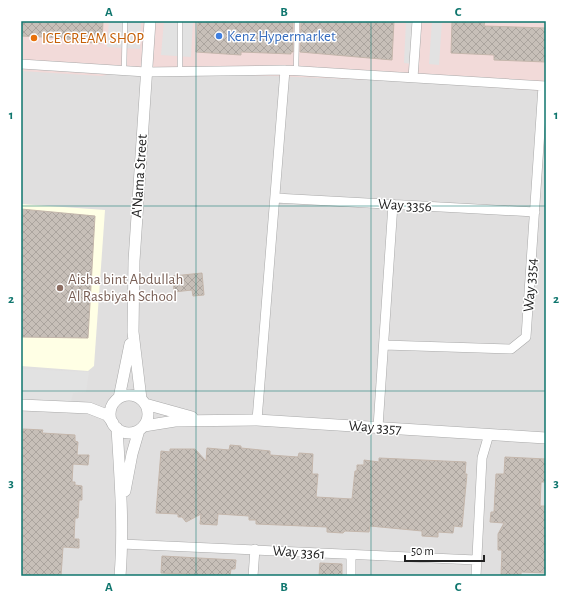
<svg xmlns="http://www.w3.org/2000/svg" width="567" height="597" font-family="'Alegreya Sans',sans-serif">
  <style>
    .residential { fill: #e0dfdf }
    .commercial { fill: #f2dad9 }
    .education { fill: #ffffe5 }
    .parking { fill: #e2e2e2 }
    .building { fill: url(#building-cross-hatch); stroke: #c4b6ab }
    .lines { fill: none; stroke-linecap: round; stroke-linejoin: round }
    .service-casing { stroke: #a9a9a9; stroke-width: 5.5 }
    .minor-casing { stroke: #a9a9a9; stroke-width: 10 }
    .tertiary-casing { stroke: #a9a9a9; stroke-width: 12 }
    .service { stroke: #fff; stroke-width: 4.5 }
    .minor { stroke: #fff; stroke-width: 9 }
    .tertiary { stroke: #fff; stroke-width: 11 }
    .grid { fill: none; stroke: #0f766e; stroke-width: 1; stroke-opacity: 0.55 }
    .shop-dot { fill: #3f7fe0; stroke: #fff; stroke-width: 1.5 }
    .food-dot { fill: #e8710a; stroke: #fff; stroke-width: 1.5 }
    .education-dot { fill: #8d6e63; stroke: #fff; stroke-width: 1.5 }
    .labels { text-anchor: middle; stroke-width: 3; stroke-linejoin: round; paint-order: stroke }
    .shop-label { font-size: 15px; fill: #366cbe; stroke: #fff; text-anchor: start }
    .food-label { font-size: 15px; fill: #c56008; stroke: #fff; text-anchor: start }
    .street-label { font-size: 15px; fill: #222; stroke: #fff }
    .education-label { font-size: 15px; fill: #785e54; stroke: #fff; text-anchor: start }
    .neatline { fill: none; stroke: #0f766e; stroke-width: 1.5 }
    .grid-label { font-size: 13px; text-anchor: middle; font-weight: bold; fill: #0f766e }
  </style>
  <defs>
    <pattern id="building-cross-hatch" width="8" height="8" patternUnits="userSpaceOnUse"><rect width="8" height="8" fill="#c7bfb8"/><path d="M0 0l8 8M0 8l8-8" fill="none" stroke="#aba49e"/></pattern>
  </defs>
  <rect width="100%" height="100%" fill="#f2efe9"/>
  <path class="residential" d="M21 21H546V576H21Z"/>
  <path class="commercial" d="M21 21H546V91L398 81 124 70 102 76 21 71Z"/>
  <path class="education" d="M21 204 105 210 94 366 88 371 21 366Z"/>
  <path class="parking" d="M109 21H141L140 49 107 47Z
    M164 21H193L191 57 161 55Z
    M406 21H416L413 64 404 63Z
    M432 21H442L439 65 429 64Z
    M21 369 89 372 86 392 73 393 71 401 21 399Z"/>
  <path class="building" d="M21 21H103L102 43 65 42V38L21 36Z
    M198 21H293V52H291V54L241 52V55L196 52Z
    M301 21H394L392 60 300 52Z
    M452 21H485L484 26 546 28V62L494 60V55L451 53Z
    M21 209 95 216 88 338 21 337Z
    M202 273 204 295 193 296 192 290 174 292 173 276Z
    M23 429 43 430 42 433 75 435V441L78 442 77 455H89L88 465 73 464 72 482H75V485L82 486V500H79L78 518H75L74 539H79V548L63 547 61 576H21V456Z
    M230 445 241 446V448L270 451V455L298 457 299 453 313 454 312 474H318L316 497 352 499 355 471H357V465H364V460L379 462V458L466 462 465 474H467L462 527 454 526 453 533 438 532V537L422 536V531L370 526 369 532 345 531 343 533 327 532V527L256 524V520H249V516L218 514 217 525 200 524 201 514 186 522 182 517H178V514L156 513 161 451 170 452V449H195L206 461 207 448 229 450Z
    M505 457 546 459V482H541L540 506H545L546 511V573L521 572V576L501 575 502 550H498V534L504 523 490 522 491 512H494L496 474H504Z
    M162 556 236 560 235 569H231L230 576 161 573Z
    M320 563 342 564V575L319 576Z"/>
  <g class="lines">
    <g class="service-casing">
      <path id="service" d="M124 70 125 21
        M180 71V21
        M296 71 297 21"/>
    </g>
    <g class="minor-casing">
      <path id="minor" d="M21 64 146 72 285 70 546 86
        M413 78 417 21
        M275 198 535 212
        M384 345 511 349 526 337 543 86
        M257 420 285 70
        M378 427 393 204
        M122 544 476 560
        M253 576 255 549
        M351 576V555
        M476 576 482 458 489 434"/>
    </g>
    <g class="tertiary-casing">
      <path id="tertiary" d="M110 414a19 19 0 1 1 38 0a19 19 0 1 1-38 0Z
        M119 398 130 344
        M141 399 133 332 134 261 150 21
        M145 404 192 417
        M21 405 89 408 107 415 113 423
        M144 426 175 421 257 420 546 438
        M117 428C120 478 124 526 120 576
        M125 491 132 454 139 430"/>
    </g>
    <use href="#service" class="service"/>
    <use href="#minor" class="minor"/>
    <use href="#tertiary" class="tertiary"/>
  </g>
  <path class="grid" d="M196 21V576M371 21V576M21 206H546M21 391H546"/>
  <circle class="shop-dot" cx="219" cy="36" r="4"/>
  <circle class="food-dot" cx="34" cy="38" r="4"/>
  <circle class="education-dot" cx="60" cy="288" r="4"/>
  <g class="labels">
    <g class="shop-label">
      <text x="227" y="41">Kenz Hypermarket</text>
    </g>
    <g class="food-label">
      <text x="42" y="43">ICE CREAM SHOP</text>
    </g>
    <g class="street-label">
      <text transform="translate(139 176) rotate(-86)" y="5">A'Nama Street</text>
      <text transform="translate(405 205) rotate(3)" y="5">Way 3356</text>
      <text transform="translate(530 285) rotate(-86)" y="5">Way 3354</text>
      <text transform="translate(375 427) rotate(4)" y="5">Way 3357</text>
      <text transform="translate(299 552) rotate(4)" y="5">Way 3361</text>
    </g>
    <g class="education-label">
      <text x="68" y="284">Aisha bint Abdullah<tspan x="68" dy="17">Al Rasbiyah School</tspan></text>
    </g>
  </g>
  <rect width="567" height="597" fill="none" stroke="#ffffff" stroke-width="44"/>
  <path d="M405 555v6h79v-6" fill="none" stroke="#222222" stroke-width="2"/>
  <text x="411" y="555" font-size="12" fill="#222222" stroke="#ffffff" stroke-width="3" paint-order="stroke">50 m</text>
  <rect x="22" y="22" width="523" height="553" class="neatline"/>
  <g class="grid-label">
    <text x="109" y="16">A</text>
    <text x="284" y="16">B</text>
    <text x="458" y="16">C</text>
    <text x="11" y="119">1</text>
    <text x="556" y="119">1</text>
    <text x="11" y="303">2</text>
    <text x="556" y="303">2</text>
    <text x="11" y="487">3</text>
    <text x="556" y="487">3</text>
    <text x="109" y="591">A</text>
    <text x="284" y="591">B</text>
    <text x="458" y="591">C</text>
  </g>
</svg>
